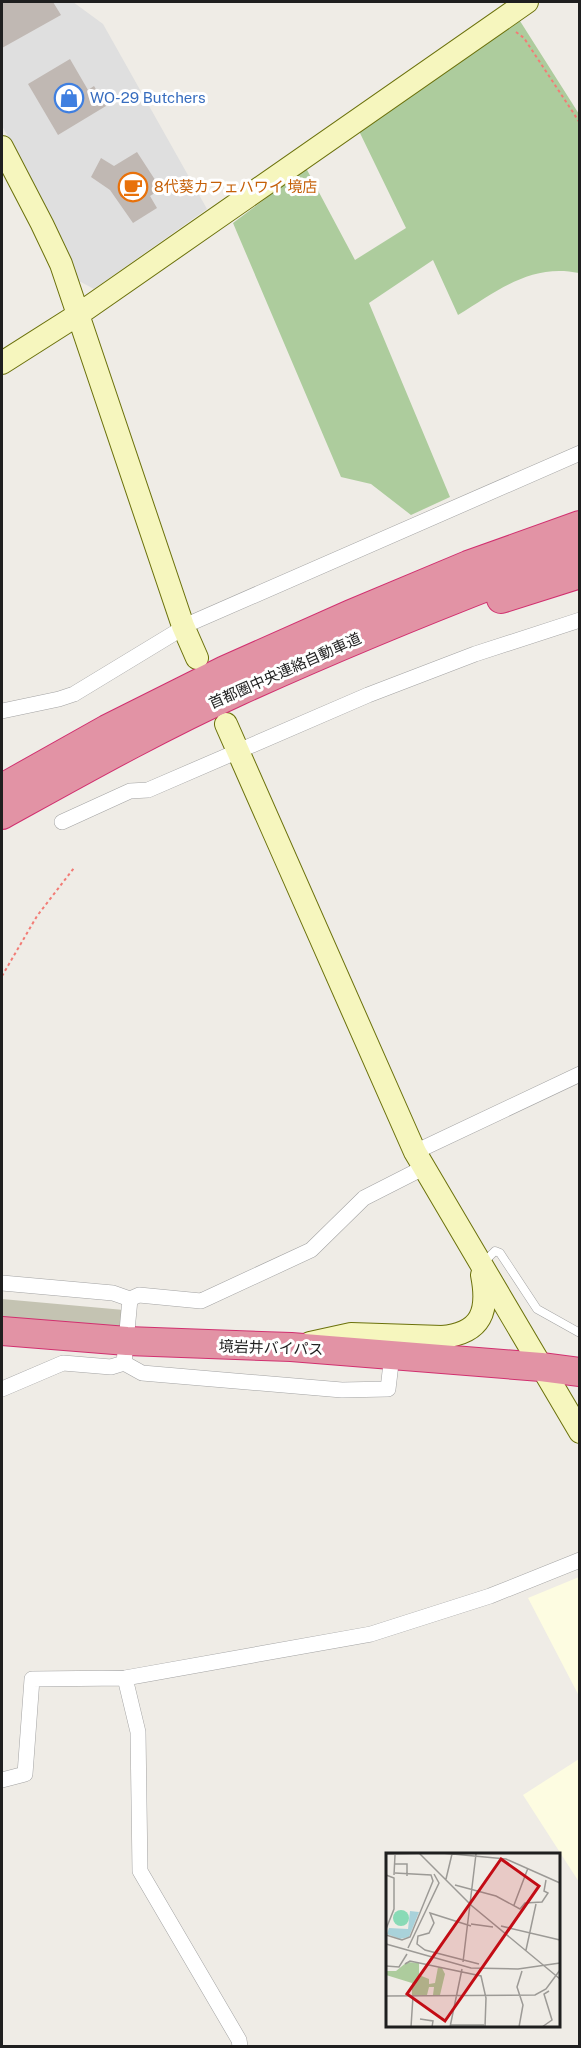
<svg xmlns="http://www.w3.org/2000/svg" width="581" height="2048" font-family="'Public Sans','Noto Sans JP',sans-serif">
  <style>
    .education { fill: #fdfce1 }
    .construction { fill: #c4c3b2 }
    .forest { fill: #adcc9d }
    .parking { fill: #dfdfdf }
    .building { fill: #c0b8b3 }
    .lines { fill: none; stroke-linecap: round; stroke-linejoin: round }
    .lane-casing { stroke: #a3a3a3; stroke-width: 9 }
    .street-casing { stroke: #a3a3a3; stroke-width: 16 }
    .secondary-casing { stroke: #6b710b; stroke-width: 24 }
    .highway-casing { stroke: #d1306f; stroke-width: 30 }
    .path { stroke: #f27b75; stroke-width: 2; stroke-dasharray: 3 3; stroke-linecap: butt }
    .lane { stroke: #fff; stroke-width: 8 }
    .street { stroke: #fff; stroke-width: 15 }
    .secondary { stroke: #f6f6be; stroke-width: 22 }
    .highway { stroke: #e293a5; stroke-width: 28 }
    .labels { text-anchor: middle; stroke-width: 6; stroke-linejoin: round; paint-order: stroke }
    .shop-label { font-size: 15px; fill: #366cbe; stroke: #fff; text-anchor: start }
    .food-label { font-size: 15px; fill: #c56008; stroke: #fff; text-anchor: start }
    .street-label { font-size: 15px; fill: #1f1f1f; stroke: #fff }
    .inset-road { fill: none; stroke: #9c9a96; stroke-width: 1.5 }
    .view { fill: #c30c15; fill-opacity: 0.15; stroke: #c30c15; stroke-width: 3 }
    .inset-edge { fill: none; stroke: #1f1f1f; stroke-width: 3 }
  </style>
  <rect width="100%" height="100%" fill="#efece6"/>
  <path class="education" d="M579 1577V1696L528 1598Z
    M579 1759V1882L523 1795Z"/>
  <path class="construction" d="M2 1299 124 1310 123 1326 117 1330 2 1319Z"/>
  <path class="forest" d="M520 21 579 114V273C531 263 497 291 458 315L433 260 369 303 450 497 411 515 371 484 341 477 233 223 306 168 355 260 406 228 359 131Z"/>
  <path class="parking" d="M2 2H73L103 24 207 209 94 289 79 281 24 164 2 126Z"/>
  <path class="building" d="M2 2H53L61 15 2 48Z
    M70 59 88 90 94 86 106 106 58 135 28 84Z
    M137 152 161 189 150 196 157 208 133 223 110 190 91 177 101 158 114 166Z"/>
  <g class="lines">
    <g class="lane-casing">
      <path id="lane" d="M483 1263 495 1251 500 1253 537 1309 580 1333"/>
    </g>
    <g class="street-casing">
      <path id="street" d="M2 711 59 699 74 694 191 623 580 453
        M62 822 130 791 148 790 368 695 475 654 580 620
        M415 1152 580 1074
        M2 1283 113 1293 130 1299
        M124 1363 142 1373 342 1390 388 1389 392 1355
        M2 1389 63 1363 111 1367 124 1363 130 1299 139 1295 201 1301 311 1250 364 1198 423 1168
        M125 1678 138 1732 140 1871 239 2040 240 2046
        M2 1780 25 1774 32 1679 125 1678 371 1634 490 1596 580 1560"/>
    </g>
    <g class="secondary-casing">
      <path id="secondary" d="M2 147 42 224 61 264 183 626 197 658
        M2 363 79 314 527 2
        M226 724 415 1152 580 1432
        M310 1343 351 1334 442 1337C482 1333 489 1311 482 1275"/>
    </g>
    <g class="highway-casing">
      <path id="highway" d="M501 599 580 574
        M2 788 107 729 225 670 351 614 468 565 580 525
        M2 815C80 772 158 728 239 691 351 640 465 594 580 551
        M2 1331 127 1341 291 1347 541 1367 580 1372"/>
    </g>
    <path class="path" d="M516 32 524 38 580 123
      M2 976 37 916 74 868"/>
    <use href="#lane" class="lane"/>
    <use href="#street" class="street"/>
    <use href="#secondary" class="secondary"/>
    <use href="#highway" class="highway"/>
  </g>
  <defs>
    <g id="shop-ring" transform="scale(1.5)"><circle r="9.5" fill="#fff" stroke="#3f7fe0" stroke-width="1.5"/><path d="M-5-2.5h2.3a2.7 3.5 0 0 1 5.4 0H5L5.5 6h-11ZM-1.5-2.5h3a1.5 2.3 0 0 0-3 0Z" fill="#3f7fe0"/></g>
    <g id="cafe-ring" transform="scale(1.5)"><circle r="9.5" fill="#fff" stroke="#e8710a" stroke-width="1.5"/><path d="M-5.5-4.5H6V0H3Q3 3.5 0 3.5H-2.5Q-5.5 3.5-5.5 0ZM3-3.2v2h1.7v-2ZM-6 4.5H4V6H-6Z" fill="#e8710a"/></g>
  </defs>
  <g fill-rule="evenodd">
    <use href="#shop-ring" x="69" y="98"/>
    <use href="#cafe-ring" x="133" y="187"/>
  </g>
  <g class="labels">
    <g class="shop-label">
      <text x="90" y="103">WO-29 Butchers</text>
    </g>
    <g class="food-label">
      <text x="154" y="192">8代葵カフェハワイ 境店</text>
    </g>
    <g class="street-label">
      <text transform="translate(285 671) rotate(-24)" y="5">首都圏中央連絡自動車道</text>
      <text transform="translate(271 1348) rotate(2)" y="5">境岩井バイパス</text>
    </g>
  </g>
  <g transform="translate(386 1853)">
    <rect width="174" height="174" fill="#efece6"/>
    <path d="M21 109 33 110V122L43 126V131L49 130 52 114 56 115 59 121 54 142H47L48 134H43L41 142H26V130L0 122V118H10Z" fill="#adcc9d"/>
    <path d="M7 65a8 8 0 1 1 16 0a8 8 0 1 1-16 0Z" fill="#89dab6"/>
    <path d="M24 58 33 59 23 84 14 86 1 81 3 75 22 76Z" fill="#a9d2da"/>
    <path class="inset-road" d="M33 0 86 53 174 126M56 0 120 6 174 30M0 1 42 0M9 11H21V23M0 22 8 25V56L0 76M8 22 9 2M60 26 66 1M69 32 110 43 134 56 139 50 156 49 162 40 158 38 160 27M128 52 142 15M85 71 107 74M85 73 44 60 48 70 43 80 32 83 31 91 39 97 93 111M115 73 174 87M0 82 16 87 24 84 47 28 45 22 9 20M0 91 85 115 132 116 174 110M22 95 53 30 48 21M140 97 150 51M77 109 90 1M19 111 24 108 95 123 100 145 99 174M0 113 13 114 21 101M0 143 149 142 160 136 174 117M34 166 47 168 46 174M64 172H98M25 174 27 143M64 174 76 116M133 174 137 152 131 134 136 118M156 174 166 167 158 141 163 138"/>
    <path class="view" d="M115 6 153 33 59 168 21 141Z"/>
    <rect width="174" height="174" class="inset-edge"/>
  </g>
  <rect width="581" height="2048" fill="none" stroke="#1f1f1f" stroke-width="6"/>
</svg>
